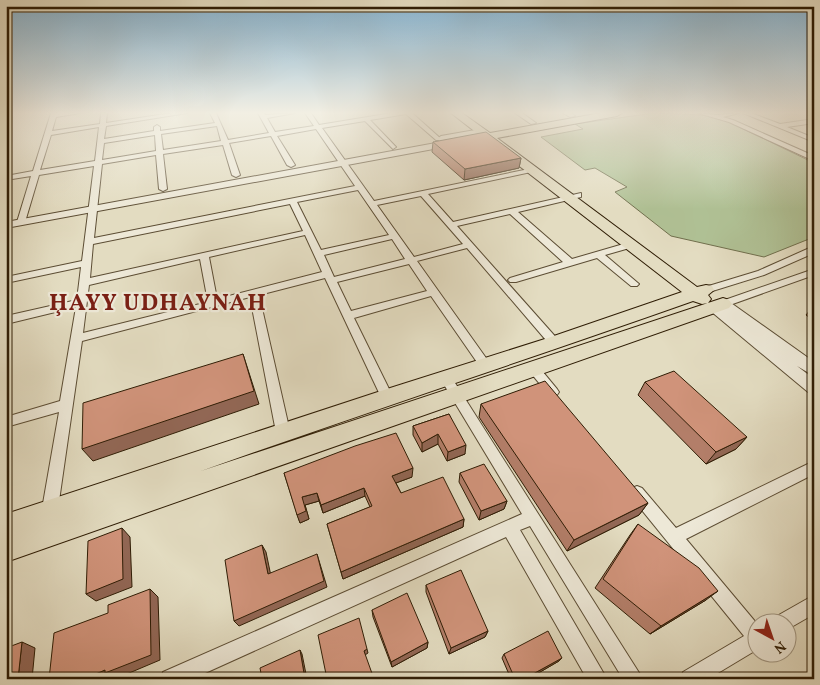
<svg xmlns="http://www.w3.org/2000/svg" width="820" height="685" font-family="Vollkorn,serif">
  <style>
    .green { fill: #b0c195; stroke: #706f4d }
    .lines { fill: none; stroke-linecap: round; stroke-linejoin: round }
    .minor-casing { stroke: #5c4d34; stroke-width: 2 }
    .tertiary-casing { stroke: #5c4d34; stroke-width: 2 }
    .primary-casing { stroke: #2f1d05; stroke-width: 2 }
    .minor { fill: #ede8d7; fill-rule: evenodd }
    .tertiary { fill: #ede8d7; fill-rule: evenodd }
    .primary { fill: #e3dcc1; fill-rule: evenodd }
    .wall { fill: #b37e69; stroke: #2f1d05 }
    .shaded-wall { fill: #926755; stroke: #2f1d05 }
    .building { fill: #d0937a; stroke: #2f1d05 }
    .labels { text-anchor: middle; stroke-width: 4.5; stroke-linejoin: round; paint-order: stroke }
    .district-label { font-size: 24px; font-weight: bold; letter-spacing: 1px; fill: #7a1f14; stroke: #ede8d7 }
  </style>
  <rect width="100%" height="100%" fill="#e3dcc1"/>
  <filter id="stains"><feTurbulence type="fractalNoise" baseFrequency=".004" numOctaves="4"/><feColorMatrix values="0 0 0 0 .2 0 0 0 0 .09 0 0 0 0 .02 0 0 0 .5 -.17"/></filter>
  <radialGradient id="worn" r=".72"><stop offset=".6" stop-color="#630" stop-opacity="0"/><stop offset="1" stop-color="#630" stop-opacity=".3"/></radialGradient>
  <path class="green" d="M654 113 704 115 727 121 814 163V237L764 257 671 236 615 192 627 187 595 168 585 170 541 137 583 129 575 124Z"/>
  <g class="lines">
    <g class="minor-casing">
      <path id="minor" d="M51 113H80L56 117 52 131 100 124 101 113H107L106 123 172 113H187L106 126 104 139 154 131V127L157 125 160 127V131L215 123 210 113H216L228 140 269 133 258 113H264L265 115 295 113 267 118 275 132 314 126 305 113H311L319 125 392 113H412L440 138V140H436L406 114 370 120 395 146 396 147 393 149 365 121 322 128 374 201 534 168 535 170 531 172 428 194 453 222 581 193V197L518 212 572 259 627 243H633V247L605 255 639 284 637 286H631L597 258 516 282H510L508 280 510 278 563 262 510 214 457 226 561 343 555 347 551 346 467 248 417 261 491 365 489 368H481L431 296 354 318 393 397 391 400 387 402 383 400 381 397 325 278 259 295 290 432 288 436 283 438 278 436 276 432 250 297 82 341 57 515 54 520 49 522 44 520 41 515 59 412 6 427V417L60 401 76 307 6 324V316L77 300 81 267 6 283V277L82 261 94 166 39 175 25 222 21 225 17 222 31 176 6 180V176L33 171ZM217 126 221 141 163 150 161 134ZM99 127 95 161 40 170 51 135ZM316 129 355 186 94 238 102 164 156 155 159 189 163 191 167 189 163 154 223 145 232 175 236 177 240 175 229 143 271 136 287 165 291 167 295 165 277 136ZM155 135 156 151 102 160 104 143ZM358 190 389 235 321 250 297 202ZM421 196 463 244 414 257 377 205ZM290 204 303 231 90 278 93 244ZM305 235 322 272 217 299 209 257ZM392 239 405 259 334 277 324 255ZM200 259 208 302 83 333 89 285ZM409 264 427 291 351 311 337 282Z
        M515 113H522L536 123 531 124Z
        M563 113H571L575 116 570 117Z
        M698 113 717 115 739 113 723 117 733 120 814 156V161L729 122Z
        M743 113H751L780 124 814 119V123L787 127 814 138V142Z
        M814 246V253L764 275 706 293 701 290 702 288 758 271Z
        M814 269V275L727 306 723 307 718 304 719 302Z
        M534 365 538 366 557 389 559 392 557 395 553 397 549 395 530 372 528 369 530 366Z
        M446 373 450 375 643 679H623L530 526 520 530 607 679H587L506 537 192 679H161L163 672 522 514 440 378 442 375Z
        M814 461V474L686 539 758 625V649L708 679H681L683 672 744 636 632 498 630 493 632 488 637 486 642 488 676 528Z
        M814 595V614L788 629V622H774L777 616Z"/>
    </g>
    <g class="tertiary-casing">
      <path id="tertiary" d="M481 129 484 130V134L441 142 437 139 441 136Z
        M452 140 455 141V145L6 228V222Z
        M726 301 731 303 814 362V376L797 366 814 379V394L808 392 707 308 709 305 714 303 720 305Z"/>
    </g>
    <g class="primary-casing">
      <path id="primary" d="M451 113H462L490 133 601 113H622L617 116 497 138 697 287 706 285 712 286 714 290 708 295 711 299 708 303 702 304 693 301C529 359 364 413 201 471L717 300 723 298 729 300 732 304 729 308 6 562V514L387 389 548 338 682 292Z"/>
    </g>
    <use href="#minor" class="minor"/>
    <use href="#tertiary" class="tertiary"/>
    <use href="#primary" class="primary"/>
  </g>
  <path class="wall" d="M433 142 521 158 519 168 464 180 432 152Z
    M814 305V321L806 315Z
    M645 382 747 437 736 449 706 464 638 395Z
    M481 404 648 503 639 515 567 551 479 417Z
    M449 414 465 454 447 461 438 444 422 452 413 435V426Z
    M284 473 412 477 396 483 401 493 464 519 463 527 343 579 327 524 370 507 365 496 323 513 319 501 305 505 309 519 300 523Z
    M460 473 507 501 504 509 479 520 459 482Z
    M638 524 706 600 650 634 595 588 630 535Z
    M426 585 488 631 485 637 449 654 426 592Z
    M372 610 428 642 427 648 392 667 373 617Z
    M504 654 559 661 528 679H511L502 658Z"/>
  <path class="shaded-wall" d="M521 158 519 168 464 180 465 169Z
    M243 354 259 404 93 461 82 449Z
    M438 434V444L422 452V443Z
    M747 437 736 449 706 464 716 452Z
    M466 445 465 454 447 461 448 452Z
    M413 468 412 477 393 484 392 476Z
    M364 488 365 496 323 513 321 505Z
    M317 493 319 501 305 505 309 519 300 523 297 515 302 497Z
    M507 501 504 509 479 520 481 511Z
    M648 503 639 515 567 551 574 540Z
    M464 519 463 527 343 579 341 572Z
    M122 528 130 537 132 587 96 601 86 594Z
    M262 545 266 552 272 581 268 574Z
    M317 554 327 587 239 626 234 621Z
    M150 589 158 597 160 660 115 679 112 677 107 679H84L105 670Z
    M718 591 706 600 650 634 661 626Z
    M488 631 485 637 449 654 451 648Z
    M22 642 35 648 32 679H18Z
    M428 642 427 648 392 667 391 662Z
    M367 649 368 653 365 655 364 651Z
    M300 650 302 654 307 679H305Z
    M562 658 559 661 528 679H524Z
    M235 674 241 679H236Z"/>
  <path class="building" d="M486 132 521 158 465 169 433 142Z
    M243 354 254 391 82 449 83 403Z
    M674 371 747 437 716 452 645 382Z
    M545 381 648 503 574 540 481 404Z
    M449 414 466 445 448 452 438 434 422 443 413 426Z
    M396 433 413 468 392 476 401 493 443 477 464 519 341 572 327 524 372 506 364 488 321 505 317 493 302 497 306 511 297 515 284 473 355 446Z
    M484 464 507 501 481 511 460 473Z
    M638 524 699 568 718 591 661 626 603 579Z
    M122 528 123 579 86 594 88 541Z
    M262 545 268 574 317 554 324 581 234 621 225 560Z
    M461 570 488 631 451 648 426 585Z
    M150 589 151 655 105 673V670L84 679H49L54 633 108 613V605Z
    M407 593 428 642 391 662 372 610Z
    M359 618 367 649 364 651 374 679H327L318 635Z
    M548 631 562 658 524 679H515L504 654Z
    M22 642 18 679H6V648Z
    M300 650 305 679H262L260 668Z
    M235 674 236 679H224Z"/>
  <linearGradient id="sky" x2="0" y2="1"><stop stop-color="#87b6d5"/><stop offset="0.54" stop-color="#f2efe3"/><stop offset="1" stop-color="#f2efe3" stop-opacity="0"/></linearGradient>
  <rect width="820" height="209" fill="url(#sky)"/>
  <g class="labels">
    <g class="district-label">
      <text x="158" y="310">ḨAYY UDHAYNAH</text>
    </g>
  </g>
  <rect width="820" height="685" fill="none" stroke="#e3dcc1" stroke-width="25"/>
  <rect x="8" y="8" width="805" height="670" fill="none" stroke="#2f1d05" stroke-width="2.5"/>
  <rect x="12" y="12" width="795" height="660" fill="none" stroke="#2f1d05"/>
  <g transform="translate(772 638) rotate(140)"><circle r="24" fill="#ede8d7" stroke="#a19783"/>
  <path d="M0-4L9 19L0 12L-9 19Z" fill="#8f2418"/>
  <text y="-8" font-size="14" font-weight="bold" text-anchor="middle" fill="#2f1d05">N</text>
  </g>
  <rect width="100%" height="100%" filter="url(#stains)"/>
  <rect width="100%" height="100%" fill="url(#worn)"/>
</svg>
